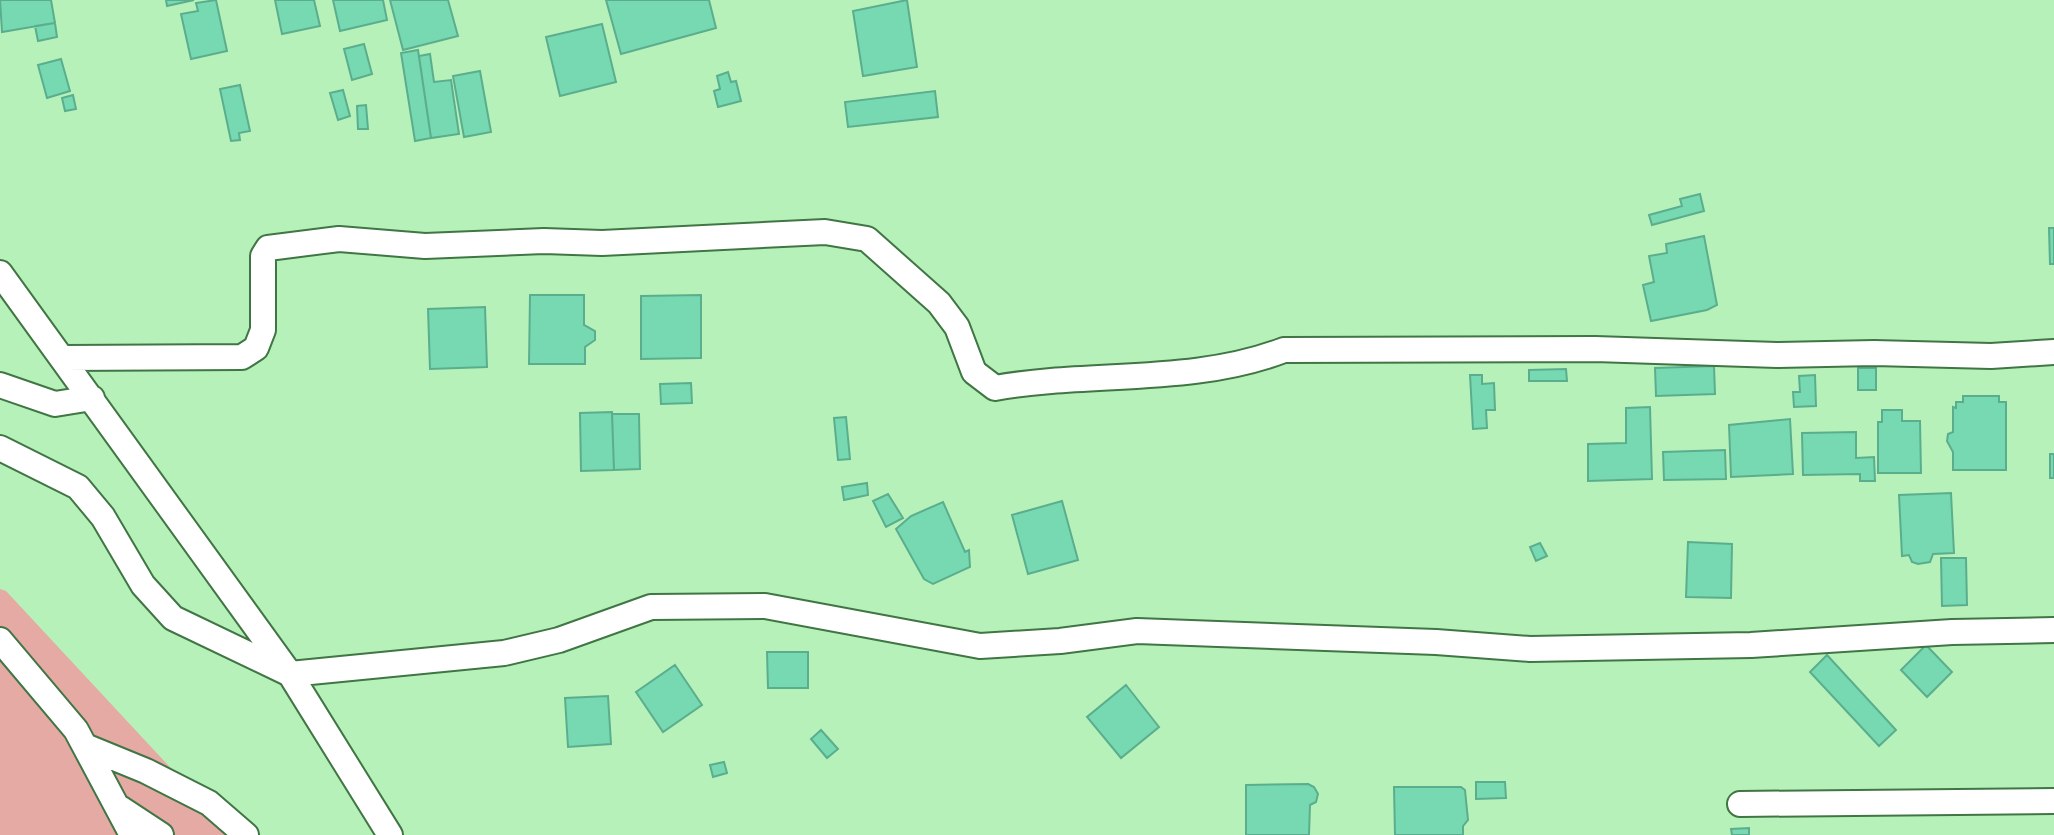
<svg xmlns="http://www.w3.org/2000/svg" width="2054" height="835" font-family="Barlow,sans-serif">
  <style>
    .green { fill: #e4aaa3 }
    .building { fill: #76d9b1; stroke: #5bae8d; stroke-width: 2 }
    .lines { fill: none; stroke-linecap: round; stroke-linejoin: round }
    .street-casing { stroke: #407544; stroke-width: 28 }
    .street { stroke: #fff; stroke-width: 24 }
  </style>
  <rect width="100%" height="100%" fill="#b7f1ba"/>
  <path class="green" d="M0 589 6 591 233 835H0Z"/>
  <path class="building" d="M0 0H51L55 23 2 32Z
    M166 0H194L167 6Z
    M216 0 227 51 191 59 181 14 198 11 196 3Z
    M275 0H314L320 26 282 34Z
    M333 0H383L387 20 340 31Z
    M390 0H448L458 36 403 50Z
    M606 0H709L716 28 621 54Z
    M907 0 917 67 863 76 853 11Z
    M55 23 57 37 38 41 35 26Z
    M602 24 616 82 560 96 546 37Z
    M364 44 372 74 352 80 344 49Z
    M418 50 431 138 415 141 401 53Z
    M430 54 434 82 451 80 459 134 431 138 419 56Z
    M61 59 70 91 47 98 38 65Z
    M480 71 491 132 464 137 453 76Z
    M728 72 731 82 736 81 741 101 718 107 714 91 720 89 717 76Z
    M240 85 250 131 239 133 240 140 231 141 220 89Z
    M343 90 350 116 338 120 330 93Z
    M935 91 938 117 848 127 845 102Z
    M73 95 76 109 65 111 62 98Z
    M366 105 368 129H358L357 106Z
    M1700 194 1704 211 1652 225 1649 215 1682 206 1680 199Z
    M2049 228H2054V264H2050Z
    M1704 236 1717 305 1707 310 1651 321 1643 285 1654 282 1649 256 1667 253 1666 244Z
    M530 295H584V325L595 331V340L585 347V364H529Z
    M701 295V358L641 359V296Z
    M485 307 487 367 430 369 428 309Z
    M1714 366 1715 394 1656 396 1655 368Z
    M1858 368H1876V390H1858Z
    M1566 369 1567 381H1529V370Z
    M1470 375H1482V384L1494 383 1495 410H1486L1487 428 1473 429Z
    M1815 375 1816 406 1794 407 1793 392H1800L1799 376Z
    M691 383 692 403 661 404 660 384Z
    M1963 396H1999V402H2006V470H1953V452L1947 441 1948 434 1953 432V407L1956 408V402H1963Z
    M1650 407 1652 479 1588 481V444L1626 443V408Z
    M1882 410H1902V421H1920L1921 473H1878V422H1882Z
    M612 412 614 470 581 471 580 413Z
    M612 414H639L640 469 614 470Z
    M846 417 850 459 838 460 834 418Z
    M1790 419 1793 474 1731 477 1729 425Z
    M1856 432V458L1874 457 1875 481H1860V474L1803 475 1802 433Z
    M1725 450 1726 479 1664 480 1663 452Z
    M2050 454H2054V478H2050Z
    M867 483 868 495 844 500 842 487Z
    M1951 493 1954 553 1933 554 1930 562 1918 564 1912 562 1909 555 1902 556 1899 495Z
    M888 494 903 518 886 527 873 501Z
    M1062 501 1078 560 1028 574 1012 515Z
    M943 502 965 552 969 550 970 567 933 584 924 579 896 529 911 516Z
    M1688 542 1732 544 1731 598 1686 597Z
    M1540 543 1547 556 1536 561 1530 547Z
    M1941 558H1966L1967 605 1942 606Z
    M1926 645 1952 672 1927 697 1901 670Z
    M767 652H808V688H768Z
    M1827 655 1896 730 1879 746 1810 672Z
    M675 665 702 705 663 732 636 692Z
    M1126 685 1159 727 1121 758 1087 717Z
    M608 696 611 744 568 747 565 698Z
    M821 730 838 749 827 758 811 739Z
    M724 762 727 773 713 777 710 765Z
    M1476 782H1505L1506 798 1476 799Z
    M1308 784 1314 787 1318 794 1316 802 1310 805 1309 835H1246V785Z
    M1394 787H1461L1465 790 1468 820 1463 826V835H1395Z
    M1749 828V835H1732L1731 829Z"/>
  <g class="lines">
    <g class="street-casing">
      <path id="street" d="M0 273 290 674 390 835
        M65 358 242 357 256 348 263 330V256L268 248 339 239 425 246 544 241 602 243 825 232 867 239 939 303 957 327 974 372 995 388C1090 371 1193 385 1284 350L1595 349 1777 355 1874 353 1991 356 2054 352
        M0 385 55 404 92 398
        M0 448 78 487 103 517 143 585 173 618 290 674 504 653 559 640 651 607 765 606 980 646 1060 641 1137 631 1436 642 1530 649 1751 645 1952 632 2054 630
        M0 640 76 730 132 835
        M85 746 146 771 209 803 246 835
        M1740 804 2054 801
        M120 808 161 835"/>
    </g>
    <use href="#street" class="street"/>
  </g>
</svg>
